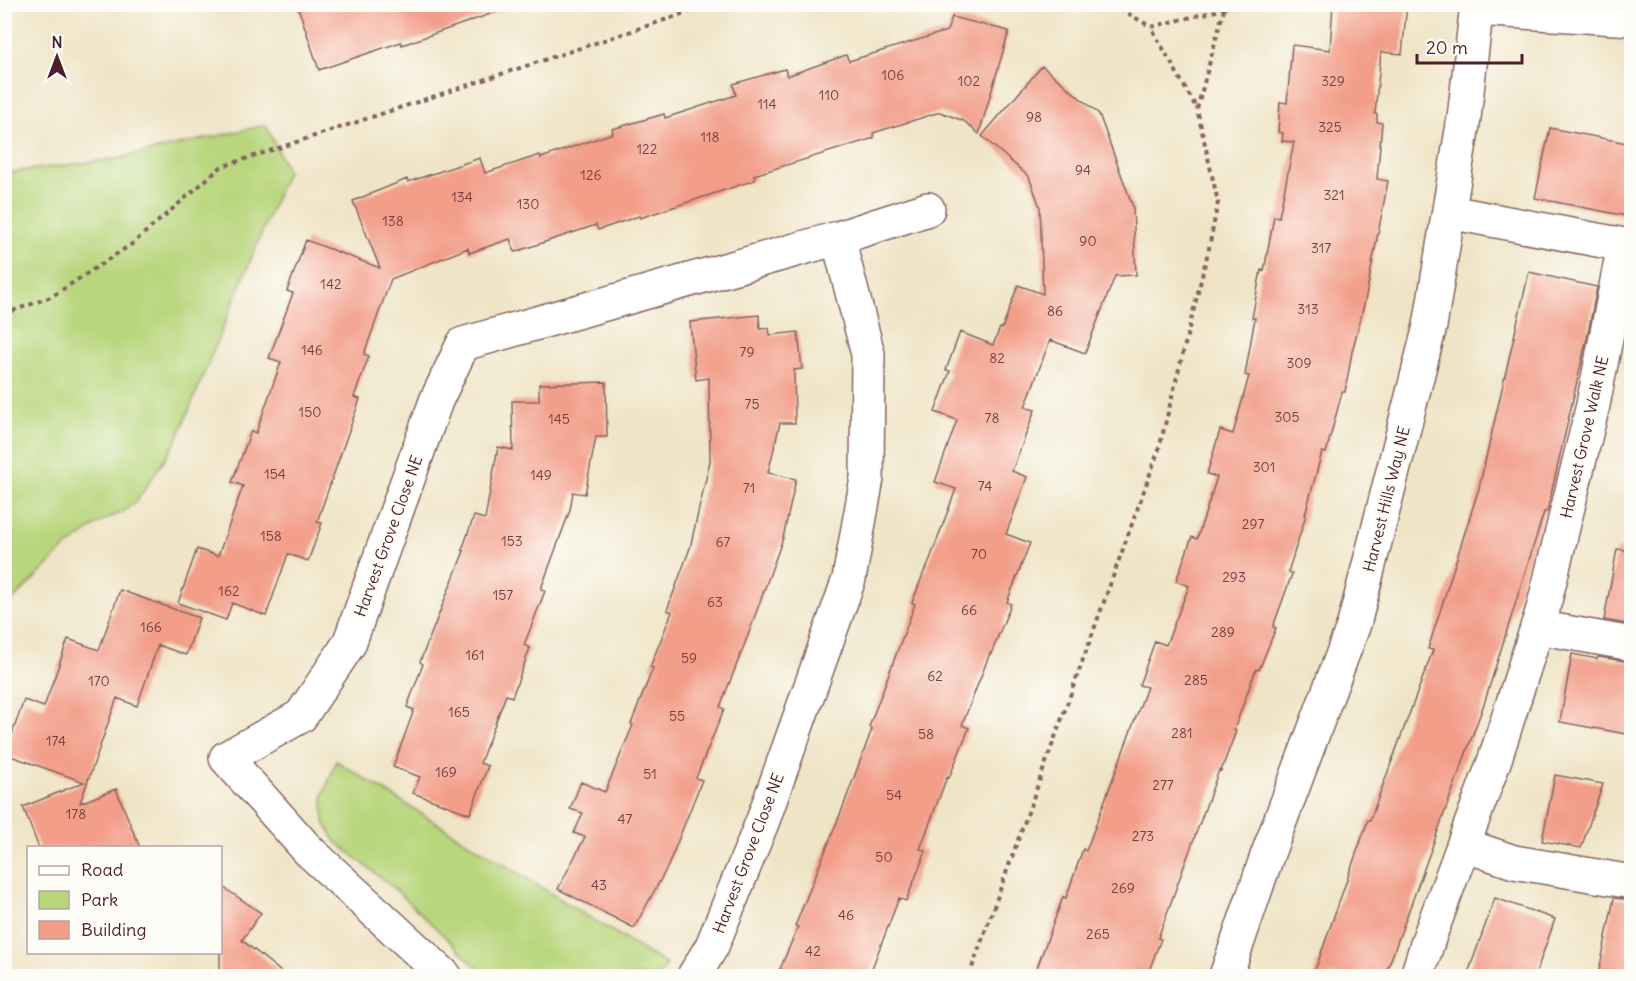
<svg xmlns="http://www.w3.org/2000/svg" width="1636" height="981" font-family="Delius,sans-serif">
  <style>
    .green { fill: #b8d67c; stroke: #817a54; stroke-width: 1.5 }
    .building { fill: #f29e89 }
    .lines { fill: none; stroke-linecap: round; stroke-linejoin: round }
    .minor-casing { stroke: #846461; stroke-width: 36 }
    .path { stroke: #846461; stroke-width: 4; stroke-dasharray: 4.5 4.5; stroke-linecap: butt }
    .minor { stroke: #fff; stroke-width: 33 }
    .labels { text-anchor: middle; stroke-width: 6; stroke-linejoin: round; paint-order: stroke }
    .number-label { font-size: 14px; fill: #743f42 }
    .street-label { font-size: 16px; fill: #4a1f2b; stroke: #fdfcf7 }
  </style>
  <rect width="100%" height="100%" fill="#fdfcf7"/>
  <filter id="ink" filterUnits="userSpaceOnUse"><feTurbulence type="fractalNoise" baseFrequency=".0167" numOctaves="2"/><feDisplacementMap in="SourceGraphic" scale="12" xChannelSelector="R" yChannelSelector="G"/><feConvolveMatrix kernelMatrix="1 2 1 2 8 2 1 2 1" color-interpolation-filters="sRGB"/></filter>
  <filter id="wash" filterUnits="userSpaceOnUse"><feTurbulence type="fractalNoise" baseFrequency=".008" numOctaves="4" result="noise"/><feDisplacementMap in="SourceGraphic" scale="24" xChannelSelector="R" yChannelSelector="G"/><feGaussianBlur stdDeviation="1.35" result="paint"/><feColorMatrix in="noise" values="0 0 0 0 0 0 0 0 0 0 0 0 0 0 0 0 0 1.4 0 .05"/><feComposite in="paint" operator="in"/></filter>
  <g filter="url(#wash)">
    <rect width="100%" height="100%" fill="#efe4c6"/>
    <path class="green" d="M266 125 287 171 176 442 136 502 121 513 102 521 63 550 5 608V173L121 158Z
      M336 761 667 965 659 976H486L396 890 336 842 324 822 323 796Z"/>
    <g id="blocks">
      <path class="building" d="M297 4H505V9L402 45 401 42 319 70Z
        M1333 4H1407L1402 54 1381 52 1375 114H1377V122L1382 123 1377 179 1388 181 1365 301 1352 352 1345 392H1342L1326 453 1322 452 1305 515H1306L1288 572 1292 574 1273 627 1276 628 1259 670 1256 669 1234 730 1236 731 1221 771 1219 770 1158 938 1161 939 1147 976H1034L1063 897 1066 898 1083 849 1086 851 1147 687 1139 685 1155 641 1166 645 1189 586 1176 581 1192 537 1197 539 1217 477 1207 474 1220 430 1233 434 1249 376 1245 375 1255 318H1252L1261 270 1264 271 1274 216 1279 217 1294 142 1282 141 1283 133 1278 132 1280 102 1287 103 1292 45 1330 50Z
        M952 17 1009 31 979 134 964 121 940 112 873 133 874 138 754 175 755 180 640 218 639 216 598 230 596 225 515 252 510 239 469 253 468 248 391 279 364 354 369 356 354 397 360 399 317 522 322 523 308 561 288 554 266 616 232 603 226 620 178 603 197 549 218 556 243 486 232 482 251 431 256 433 281 362 269 358 293 293 287 291 306 240 380 268 353 201 407 179 408 182 480 158 485 173 540 155 541 158 613 133 612 129 664 114 665 118 736 95 733 84 785 69 787 76 846 55 849 61 947 31Z
        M1042 66 1099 114 1133 207 1136 275 1115 276 1085 353 1050 340 1025 407 1035 410 1012 471 1027 477 1006 534 1030 543 1007 602 1011 604 991 654 990 653 962 725 969 728 949 778 947 777 920 849 926 851 906 901 899 898 869 976H799L780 969 798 927 795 926 810 889 843 807 872 729 869 727 915 604 912 603 925 569 926 570 956 489 935 482 957 420 935 412 950 371 946 370 960 332 993 345 1000 328 1002 329 1018 285 1043 294 1040 207 1029 177 982 136Z
        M1550 128 1632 144V217L1535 198Z
        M1529 272 1597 287 1587 338 1547 512H1544L1484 704 1385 976H1313L1368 820H1370L1433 650 1428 649 1479 488Z
        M759 315 760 329 769 328 770 335 798 332 802 369 794 370 795 423H780L768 473 796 479 783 538 747 638 720 707 724 709 696 778 702 780 668 866 634 928 558 889 585 837 574 833 583 813 570 809 581 782 605 792 633 725 631 724 653 668 650 667 672 612 667 610 690 548 710 461 709 378 696 380 690 322Z
        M606 382 607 437H596L585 494 573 492 570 510 541 589 545 591 524 645 530 648 512 697 506 695 480 763 488 766 470 814 413 793 420 777 393 767 414 710 407 707 423 664 420 662 464 551 462 550 474 516 485 519 498 447 513 450 512 401H539V384Z
        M1617 549 1632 551V625L1604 620Z
        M120 590 199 618 186 655 158 645 137 706 117 698 80 803 116 789 140 848H39L23 807 84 782 5 754 24 700 44 707 68 639 99 650Z
        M1572 654 1597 659 1598 657 1632 662V735L1560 722Z
        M1555 775 1603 784 1581 848 1542 841Z
        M220 885 261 913 242 940 286 976H220Z
        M1495 898 1555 919 1535 976H1467Z
        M1614 898 1632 900V976H1598Z"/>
    </g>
  </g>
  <g filter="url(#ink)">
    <use href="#blocks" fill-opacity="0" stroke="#846461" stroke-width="1.5"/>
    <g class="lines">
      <g class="minor-casing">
        <path id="minor" d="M1476 9 1632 19
          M1537 627 1632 644
          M1464 845 1514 862 1632 882
          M445 976 308 850 226 758 301 716 349 644 436 401 463 344 838 238 928 209
          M694 976 712 946 763 820 849 579 867 478 868 354 838 238
          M1226 976 1267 856 1354 624 1430 326 1464 118 1477 4
          M1417 976 1430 935 1494 762 1543 609 1593 405 1624 245 1449 212"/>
      </g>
      <path class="path" d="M1112 4 1151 27
        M1224 9 1197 109 1151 27 1224 9 1229 4
        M4 314 51 297 132 244 221 167 713 4
        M969 976 1159 449 1209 248 1218 202 1197 109"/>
      <use href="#minor" class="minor"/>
    </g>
  </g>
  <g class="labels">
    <g class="number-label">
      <text x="893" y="80">106</text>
      <text x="969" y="86">102</text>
      <text x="1333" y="86">329</text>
      <text x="829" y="100">110</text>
      <text x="767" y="109">114</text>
      <text x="1034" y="122">98</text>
      <text x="1330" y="132">325</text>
      <text x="710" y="142">118</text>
      <text x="647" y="154">122</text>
      <text x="1083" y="175">94</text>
      <text x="591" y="180">126</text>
      <text x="1334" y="200">321</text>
      <text x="462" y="202">134</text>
      <text x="528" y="209">130</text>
      <text x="393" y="226">138</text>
      <text x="1088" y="246">90</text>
      <text x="1321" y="253">317</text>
      <text x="331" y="289">142</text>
      <text x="1308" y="314">313</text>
      <text x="1055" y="316">86</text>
      <text x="312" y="355">146</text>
      <text x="747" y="357">79</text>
      <text x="997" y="363">82</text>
      <text x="1299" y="368">309</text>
      <text x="752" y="409">75</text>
      <text x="310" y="417">150</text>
      <text x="1287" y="422">305</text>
      <text x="992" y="423">78</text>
      <text x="559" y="424">145</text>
      <text x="1264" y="472">301</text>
      <text x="275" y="479">154</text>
      <text x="541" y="480">149</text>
      <text x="985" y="491">74</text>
      <text x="749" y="493">71</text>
      <text x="1253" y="529">297</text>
      <text x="271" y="541">158</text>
      <text x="512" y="546">153</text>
      <text x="723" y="547">67</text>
      <text x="979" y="559">70</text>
      <text x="1234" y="582">293</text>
      <text x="229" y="596">162</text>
      <text x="503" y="600">157</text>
      <text x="715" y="607">63</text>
      <text x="969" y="615">66</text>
      <text x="151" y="632">166</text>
      <text x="1223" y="637">289</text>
      <text x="475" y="660">161</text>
      <text x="689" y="663">59</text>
      <text x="935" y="681">62</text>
      <text x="1196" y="685">285</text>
      <text x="99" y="686">170</text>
      <text x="459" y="717">165</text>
      <text x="677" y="721">55</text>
      <text x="1182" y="738">281</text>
      <text x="926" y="739">58</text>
      <text x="56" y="746">174</text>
      <text x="446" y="777">169</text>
      <text x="650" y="779">51</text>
      <text x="1163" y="790">277</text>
      <text x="894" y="800">54</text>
      <text x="76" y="819">178</text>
      <text x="625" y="824">47</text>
      <text x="1143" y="841">273</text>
      <text x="884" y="862">50</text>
      <text x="599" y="890">43</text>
      <text x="1123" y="893">269</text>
      <text x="846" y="920">46</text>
      <text x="1098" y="939">265</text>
      <text x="813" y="956">42</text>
    </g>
    <g class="street-label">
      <text transform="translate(1584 437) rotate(-77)" y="6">Harvest Grove Walk NE</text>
      <text transform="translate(1386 499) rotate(-76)" y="6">Harvest Hills Way NE</text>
      <text transform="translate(388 536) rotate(-70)" y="6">Harvest Grove Close NE</text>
      <text transform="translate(748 853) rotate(-69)" y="6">Harvest Grove Close NE</text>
    </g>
  </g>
  <rect width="1636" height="981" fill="none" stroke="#fdfcf7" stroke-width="24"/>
  <rect x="27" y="846" width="195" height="108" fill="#fdfcf7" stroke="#b5a4a5" stroke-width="1.5"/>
  <rect x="39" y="866" width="30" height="9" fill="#ffffff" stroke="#b5a4a5" stroke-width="1.5"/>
  <text x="81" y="876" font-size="18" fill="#4a1f2b">Road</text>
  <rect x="39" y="891" width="30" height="18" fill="#b8d67c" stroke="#b5a4a5" stroke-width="1.5"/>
  <text x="81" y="906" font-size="18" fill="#4a1f2b">Park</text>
  <rect x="39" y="921" width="30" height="18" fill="#f29e89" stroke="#b5a4a5" stroke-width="1.5"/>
  <text x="81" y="936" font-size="18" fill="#4a1f2b">Building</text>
  <g transform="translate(57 57)" stroke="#fdfcf7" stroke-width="4.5" paint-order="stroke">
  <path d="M0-4.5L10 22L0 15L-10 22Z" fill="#4a1f2b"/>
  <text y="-9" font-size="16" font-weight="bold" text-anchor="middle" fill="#4a1f2b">N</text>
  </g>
  <path d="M1417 54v9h105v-9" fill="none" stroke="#4a1f2b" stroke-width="3"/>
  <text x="1426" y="54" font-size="18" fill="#4a1f2b" stroke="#fdfcf7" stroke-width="4.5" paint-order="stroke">20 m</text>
</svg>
